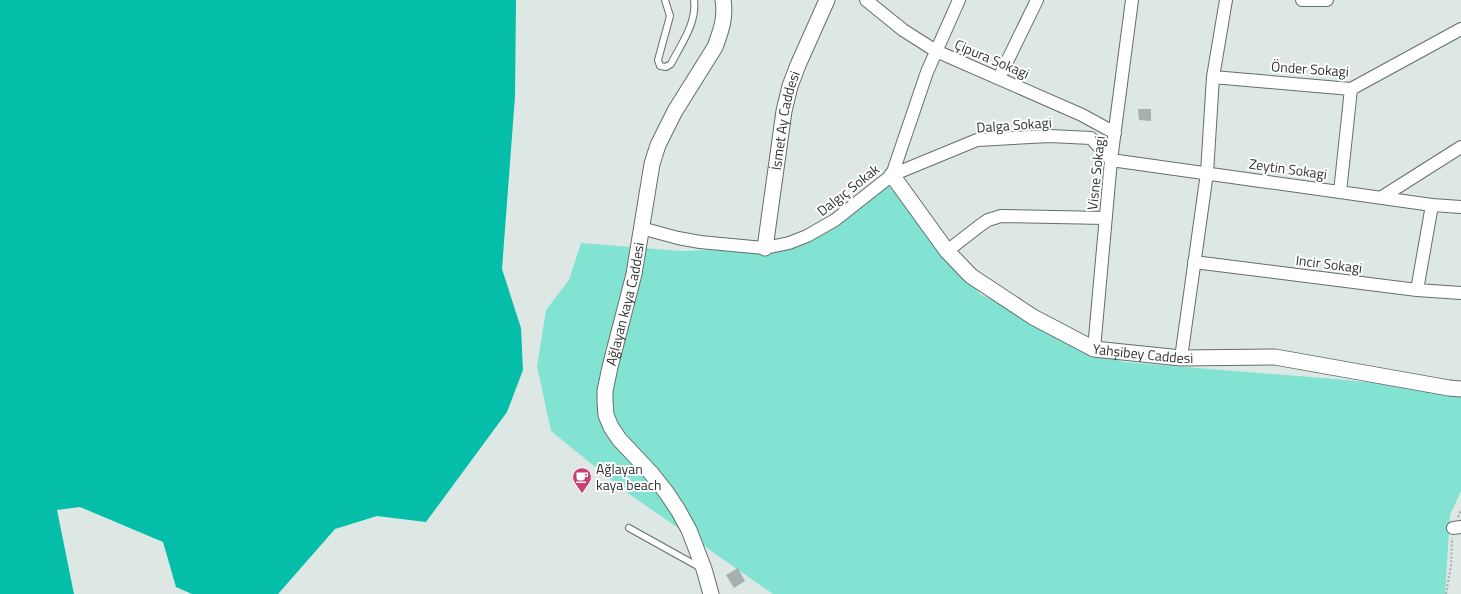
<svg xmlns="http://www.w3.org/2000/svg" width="1461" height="594" font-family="'Titillium Web',sans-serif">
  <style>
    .green { fill: #82e3d3 }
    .water { fill: #04beaa }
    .building { fill: #a6b0ae }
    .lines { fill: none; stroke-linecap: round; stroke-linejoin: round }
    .service-casing { stroke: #656e6c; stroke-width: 8 }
    .minor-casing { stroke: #656e6c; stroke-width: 14 }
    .tertiary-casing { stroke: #656e6c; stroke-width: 17 }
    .path { stroke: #a6adab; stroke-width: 2; stroke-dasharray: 2 2; stroke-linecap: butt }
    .service { stroke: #fff; stroke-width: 6 }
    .minor { stroke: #fff; stroke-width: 12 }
    .tertiary { stroke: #fff; stroke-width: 15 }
    .labels { text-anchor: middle; stroke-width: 4; stroke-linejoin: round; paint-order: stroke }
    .street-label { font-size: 14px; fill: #313434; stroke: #fff }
    .poi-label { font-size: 14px; fill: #313434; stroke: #fff; text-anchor: start }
  </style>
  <rect width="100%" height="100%" fill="#dde7e4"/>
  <path class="green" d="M884 180 980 294 1123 362 1335 379 1461 392V491L1450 515 1445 594H773L625 491 551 431 537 366 546 310 569 280 581 243 681 251 765 248 807 236Z"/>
  <path class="water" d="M0 0H516L515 96 502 269 521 328 523 370 507 412 426 522 377 516 335 529 278 594H192L176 587 163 542 80 507 57 510 74 594H0Z"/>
  <path class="building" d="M1138 109H1151V121L1139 120Z
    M738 568 745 581 734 588 726 575Z"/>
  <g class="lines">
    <g class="service-casing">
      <path id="service" d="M665 0 670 16 658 60 660 66 666 67 671 64C681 44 697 23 694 0
        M629 528 701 568"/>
    </g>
    <g class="minor-casing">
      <path id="minor" d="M866 0 903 30 936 51 1082 115 1115 133
        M1302 0H1327
        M1213 77 1351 89 1461 29
        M999 78 1037 0
        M892 175 977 140 1050 136 1091 138 1111 160 1432 205 1461 207
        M1340 192 1351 89
        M1382 197 1461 147
        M641 228 678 238 700 242 765 248 789 243 807 236 835 220 892 175 927 72 959 0
        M947 251 982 224 988 220 1001 216 1106 218
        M1194 262 1417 290 1461 293
        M1417 290 1432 205
        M1094 349 1111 160 1132 0
        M1181 358 1207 173 1213 77 1226 0
        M1453 528 1461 527"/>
    </g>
    <g class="tertiary-casing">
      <g id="tertiary">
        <path id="s1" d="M892 175 947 251 971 276 1033 317 1094 349 1181 358 1275 357 1449 388 1461 389"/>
        <path id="s2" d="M765 248 784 111 790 86 798 65 827 0"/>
        <path id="s3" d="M711 594 704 569 689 530 678 510 666 492 651 473 619 439 611 427 606 415 605 402V391L610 367 634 274 652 164 658 145 675 111 715 47C721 31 726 17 723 0"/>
      </g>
    </g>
    <path class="path" d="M1458 517 1461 510
      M1446 594 1451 565 1452 538"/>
    <use href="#service" class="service"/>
    <use href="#minor" class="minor"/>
    <use href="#tertiary" class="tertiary"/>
  </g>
  <defs>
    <g id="cafe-pin" transform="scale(1)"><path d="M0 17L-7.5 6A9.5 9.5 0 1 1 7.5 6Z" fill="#cb3f72" stroke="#fff"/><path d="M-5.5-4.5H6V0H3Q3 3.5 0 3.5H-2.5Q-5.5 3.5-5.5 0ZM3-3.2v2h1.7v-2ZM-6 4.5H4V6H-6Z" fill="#fff"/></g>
  </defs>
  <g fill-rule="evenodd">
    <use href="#cafe-pin" x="582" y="477"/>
  </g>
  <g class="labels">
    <g class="street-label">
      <text transform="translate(992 59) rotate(23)" y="5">Çipura Sokagi</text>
      <text transform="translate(1310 69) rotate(4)" y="5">Önder Sokagi</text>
      <text dy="5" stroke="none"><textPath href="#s2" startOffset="129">İsmet Ay Caddesi</textPath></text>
      <text transform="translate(1014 125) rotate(-4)" y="5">Dalga Sokagi</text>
      <text transform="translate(1288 169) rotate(8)" y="5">Zeytin Sokagi</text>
      <text transform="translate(1096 173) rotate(-84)" y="5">Visne Sokagi</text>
      <text transform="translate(848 190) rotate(-38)" y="5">Dalgıç Sokak</text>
      <text transform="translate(1329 264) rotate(7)" y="5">Incir Sokagi</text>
      <text dy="5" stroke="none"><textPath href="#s3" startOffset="324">Ağlayan kaya Caddesi</textPath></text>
      <text dy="5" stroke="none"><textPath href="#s1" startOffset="321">Yahşibey Caddesi</textPath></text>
    </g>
    <g class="poi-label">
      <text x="596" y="474">Ağlayan<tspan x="596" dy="16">kaya beach</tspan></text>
    </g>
  </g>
</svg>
